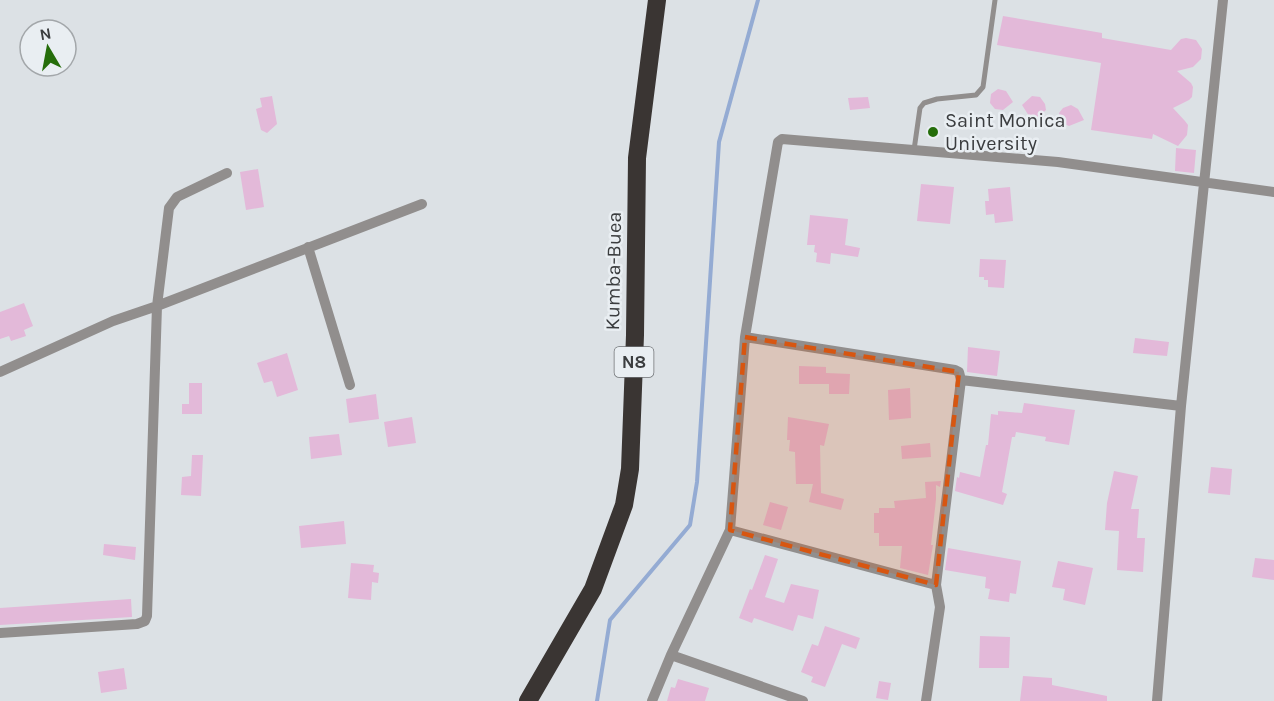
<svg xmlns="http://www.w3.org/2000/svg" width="1274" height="701" font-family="Karla,sans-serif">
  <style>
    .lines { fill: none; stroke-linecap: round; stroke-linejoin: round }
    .stream { stroke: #94abd3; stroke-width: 4 }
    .building { fill: #e3b9d9 }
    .lane { stroke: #918e8d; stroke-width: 5 }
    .street { stroke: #918e8d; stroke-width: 10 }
    .highway { stroke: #3a3533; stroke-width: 18 }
    .marked { fill: #d75611; fill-opacity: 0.2; stroke: #d75611; stroke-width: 4.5; stroke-dasharray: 12 8; stroke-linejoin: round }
    .poi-dot { fill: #256d0a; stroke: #e9eef2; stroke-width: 2 }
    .labels { text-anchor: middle; stroke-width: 5; stroke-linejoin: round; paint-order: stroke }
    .shield { fill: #e9eef2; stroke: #6f7275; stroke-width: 1.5 }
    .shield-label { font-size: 18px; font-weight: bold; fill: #3b3d3f }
    .poi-label { font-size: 20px; fill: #3b3d3f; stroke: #e9eef2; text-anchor: start }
    .street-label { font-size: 20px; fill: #3b3d3f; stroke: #e9eef2 }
  </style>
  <rect width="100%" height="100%" fill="#dce1e5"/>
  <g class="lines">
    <path class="stream" d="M597 701 610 620 690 525 697 482 719 142 758 0"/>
  </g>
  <path class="building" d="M1003 16 1102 33V38L1171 50 1181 39 1186 38 1196 40 1202 49 1201 59 1193 67 1177 71 1191 83 1193 87 1192 97 1189 100 1173 108 1185 121 1188 125 1187 135 1178 146 1153 134 1152 139 1091 130 1101 63 997 45Z
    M998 89 1006 91 1013 102 1003 110 995 109 990 103 991 94Z
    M272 96 277 124 267 133 261 130 256 109 262 107 260 98Z
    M1032 96 1040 97 1045 104 1046 110 1037 118 1029 116 1022 105Z
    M868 97 870 108 850 110 848 98Z
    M1071 105 1078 109 1084 120 1069 126 1062 123 1059 113 1063 108Z
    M1176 148 1196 150 1194 173 1175 171Z
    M258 169 264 207 246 210 240 172Z
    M921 184 954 187 950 224 917 221Z
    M1010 187 1013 221 995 223 994 214 986 215 985 201H989L988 189Z
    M810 215 848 219 845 245 860 248 858 257 831 253 830 264 816 262 817 253 814 252 815 245H807Z
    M980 259 1006 260 1004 288 988 287V280H984V277H979Z
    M24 303 33 326 24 330 26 336 11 341 9 336 0 339V312Z
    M1135 338 1169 342 1167 356 1133 353Z
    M968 347 1000 351 997 376 967 372Z
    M287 353 298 390 277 397 272 381 264 383 257 363Z
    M799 366 826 367V373L850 374 849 394H829V384H799Z
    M189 383H202V414H182V404H189Z
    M910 388 911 418 889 420 888 390Z
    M376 394 379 419 349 423 346 399Z
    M1024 403 1075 410 1069 445 1045 441 1046 437 1016 432 1015 437H1012L1002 492 1007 494 1003 505 955 491 957 477 959 478 960 472 980 477 986 445H988L991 414 998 415V411L1022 413Z
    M412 417 416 443 388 447 384 422Z
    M788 417 829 424 824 446 820 445 821 493 844 499 841 510 809 502 813 484H796L795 452 789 451 790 440H787Z
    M339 434 342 455 311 459 309 437Z
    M930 443 931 457 902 459 901 446Z
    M192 455H203L201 496 181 495 182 477 191 476Z
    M1211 467 1232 469 1230 495 1208 493Z
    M1114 471 1138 476 1131 509H1139L1137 538H1145L1143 572 1117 570 1119 531 1105 530 1107 503Z
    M941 481 940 487 936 485V499L931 545H933L928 575 900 568 902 546H879V533H874V513H879V508H895L894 501 926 498 925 482Z
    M770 502 788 507 781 530 763 525Z
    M344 521 346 544 301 548 299 526Z
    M104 544 136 547 135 560 103 555Z
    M948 548 1021 561 1016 594 1010 593 1009 602 988 599 990 589 985 588 986 577 945 570Z
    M765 555 778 559 765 597 784 603 791 584 819 590 813 619 798 615 793 631 754 618 752 623 739 618 750 589 752 590Z
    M1255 558 1274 560V580L1252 577Z
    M1058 561 1093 568 1085 605 1063 600 1065 589 1052 587Z
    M351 563 374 565 373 572 379 573 378 583 372 582 371 600 348 598Z
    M131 599 132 617 0 625V608Z
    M825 626 860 638 856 649 842 644 825 687 811 682 813 677 801 672 812 644 818 646Z
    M980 636 1010 637 1009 668H979Z
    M124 668 127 689 101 693 98 672Z
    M1023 676 1052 678V685L1107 696V701H1020Z
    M678 679 709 688 705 701H667L671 687 675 688Z
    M879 681 891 683 888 700 876 698Z"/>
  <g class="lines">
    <path class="lane" d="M914 150 920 108 924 103 937 99 976 95 983 87 995 0"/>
    <path class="street" d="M308 247 350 385
      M745 337 955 370 959 372 961 380 936 585 940 607 926 701
      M0 372 113 321 157 306 422 204
      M961 380 1181 406
      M730 530 936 585
      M0 633 137 624 145 621 147 616 157 306 169 208 177 197 227 173
      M671 655 803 701
      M652 701 671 655 730 530 745 337 778 142 782 139 1058 162 1274 192
      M1157 701 1181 406 1223 0"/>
    <path class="highway" d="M528 701 593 589 624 505 630 469 635 335 637 158 657 0"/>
  </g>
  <path class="marked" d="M745 337 959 372 936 585 730 530Z"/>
  <circle class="poi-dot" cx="933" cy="132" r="6"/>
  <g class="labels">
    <rect class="shield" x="614.5" y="347" width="39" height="30" rx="4.5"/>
    <g class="shield-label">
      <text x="634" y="368">N8</text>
    </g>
    <g class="poi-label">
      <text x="945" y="127">Saint Monica<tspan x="945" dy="23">University</tspan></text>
    </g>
    <g class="street-label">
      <text transform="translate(613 271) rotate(-89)" y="7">Kumba-Buea</text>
    </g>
  </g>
  <g transform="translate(48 48) rotate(350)"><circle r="28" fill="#e9eef2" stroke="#a3a7aa" stroke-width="1.5"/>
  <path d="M0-4.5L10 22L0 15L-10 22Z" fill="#256d0a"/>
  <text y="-9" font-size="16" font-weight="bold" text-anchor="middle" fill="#3b3d3f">N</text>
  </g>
</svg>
